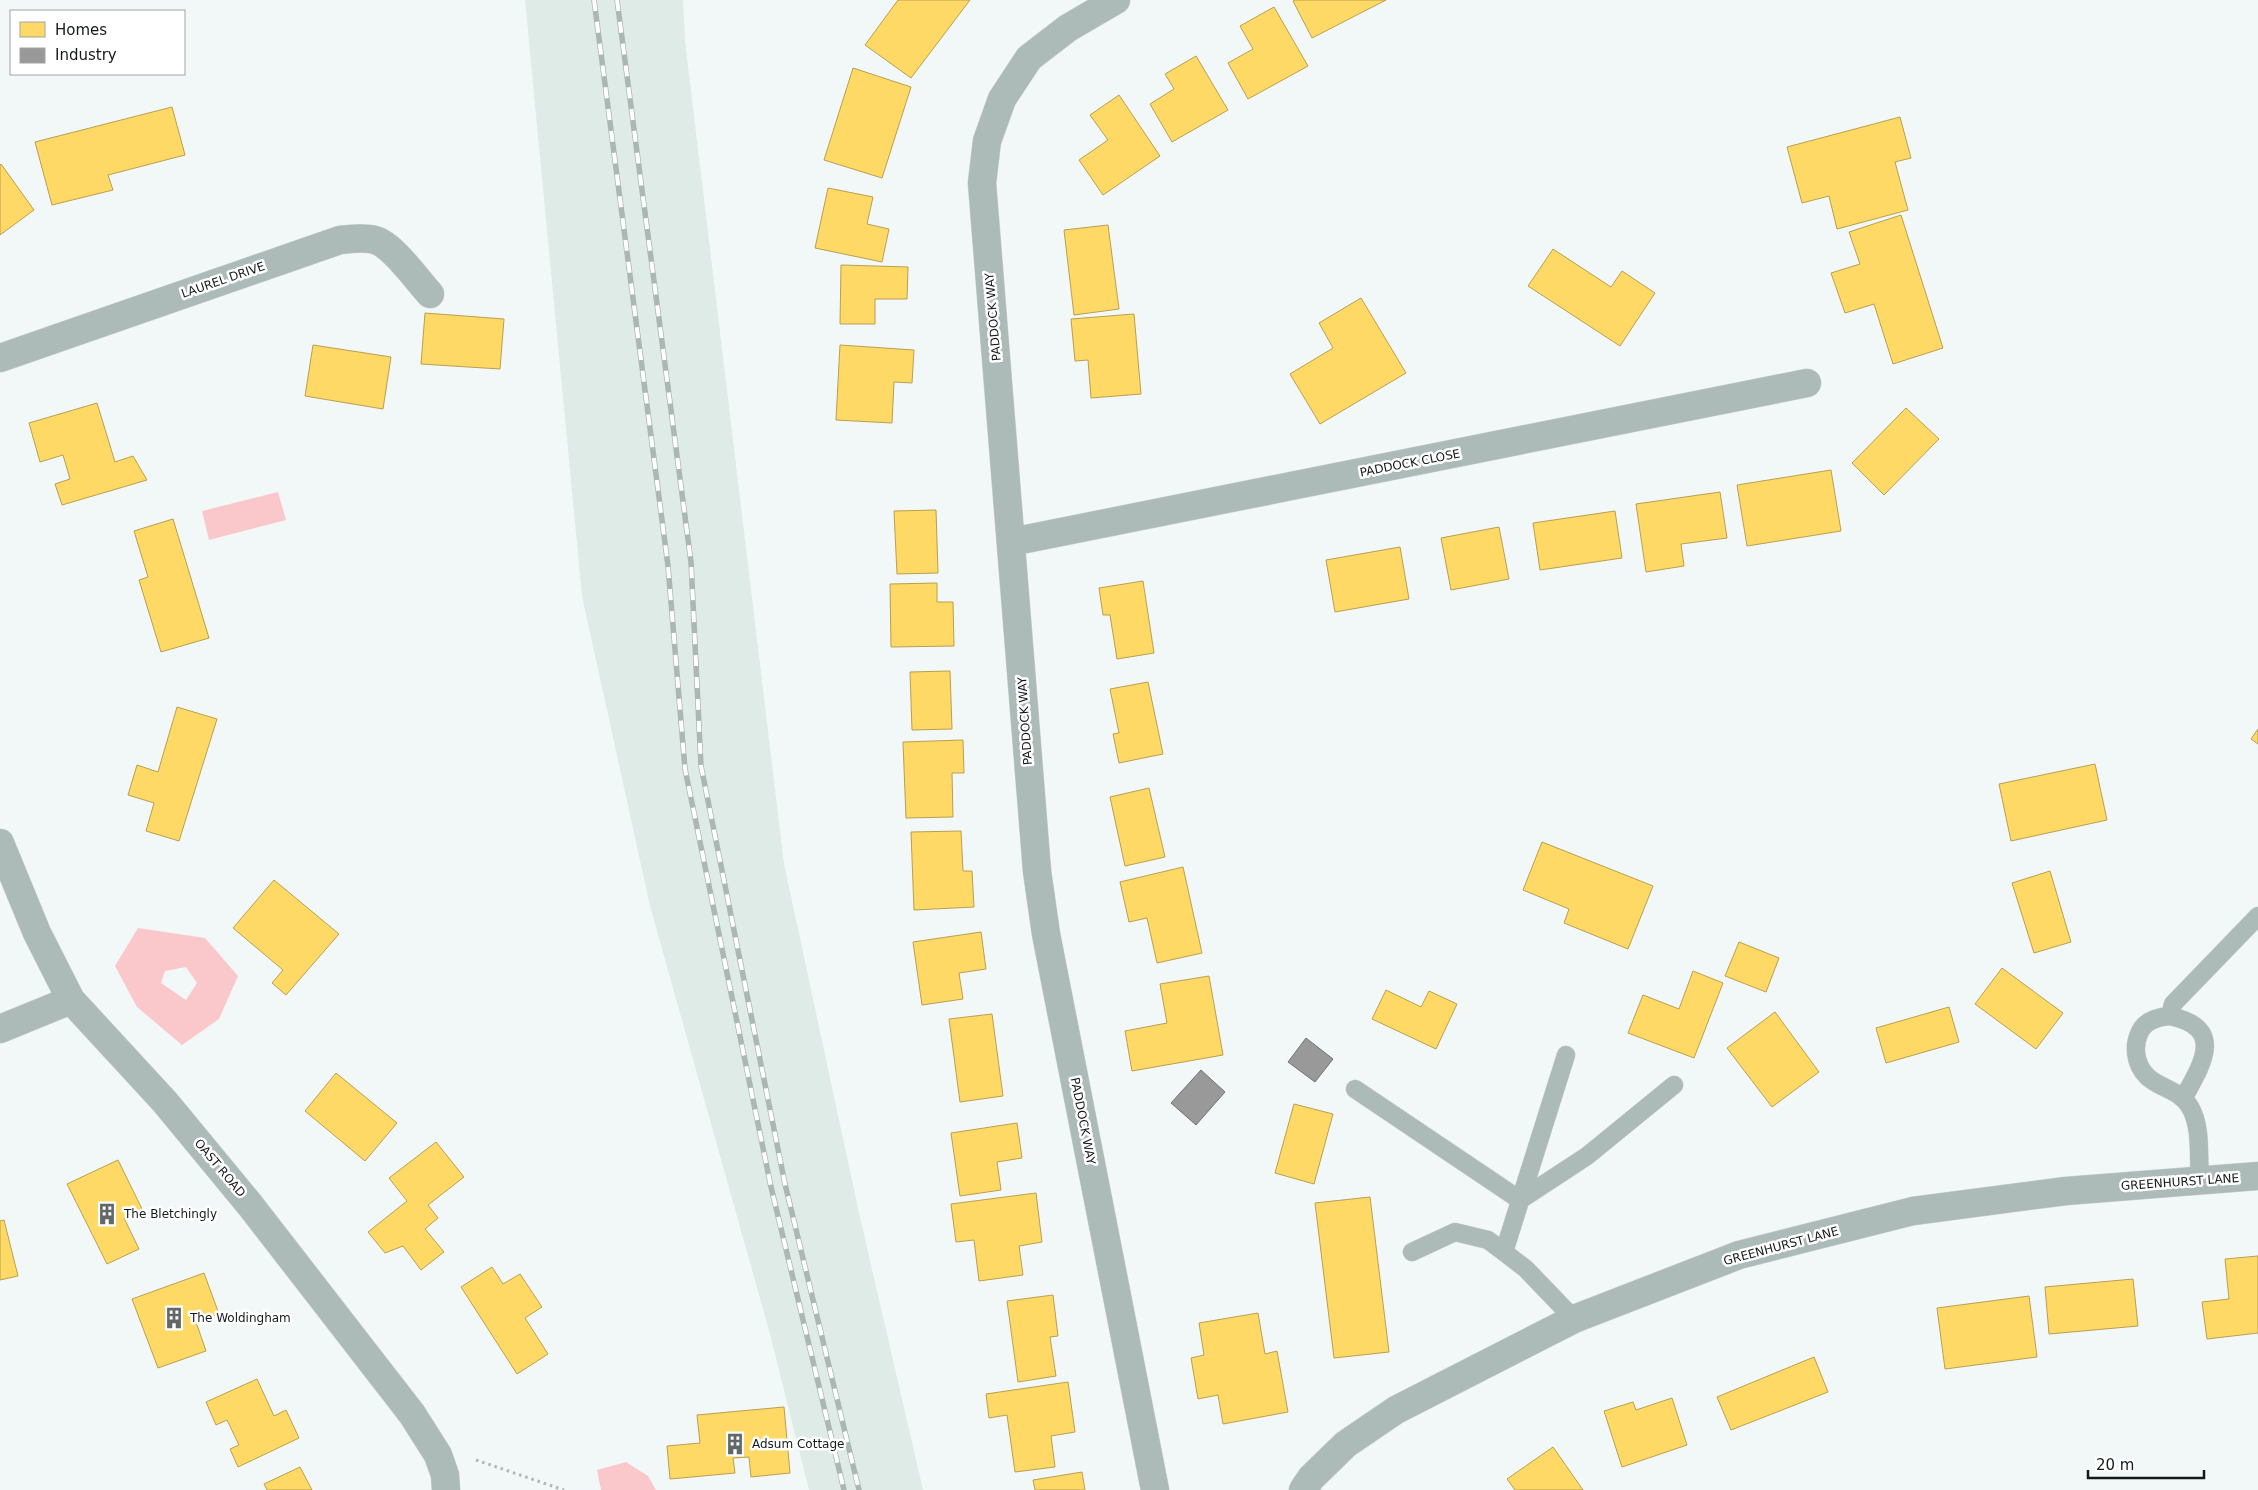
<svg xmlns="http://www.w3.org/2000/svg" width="2258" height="1490" font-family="'DejaVu Sans',sans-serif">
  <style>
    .built { fill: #deebe7 }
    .water { fill: #fac8ca; fill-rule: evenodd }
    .homes { fill: #ffd966; stroke: #b99f4f }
    .industry { fill: #999; stroke: #727373 }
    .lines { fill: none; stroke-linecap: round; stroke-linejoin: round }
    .service-casing { stroke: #d0d3d3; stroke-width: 19 }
    .minor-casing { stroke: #d0d3d3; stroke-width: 29 }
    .path { stroke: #adb7b5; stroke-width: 3; stroke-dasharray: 2.5 4; stroke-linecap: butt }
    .service { stroke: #adbbb8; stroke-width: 18 }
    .minor { stroke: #adbbb8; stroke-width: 28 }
    .rail-casing { stroke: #acb6b4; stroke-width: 5.5 }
    .rail { stroke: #fff; stroke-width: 4; stroke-dasharray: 11; stroke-linecap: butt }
    .labels { text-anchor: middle; stroke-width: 5; stroke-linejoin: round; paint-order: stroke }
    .street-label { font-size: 12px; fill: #161919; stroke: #fff }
    .poi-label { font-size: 12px; fill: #161919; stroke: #fff; text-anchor: start }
  </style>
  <rect width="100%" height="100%" fill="#f2f8f7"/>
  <path class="built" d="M525 0H683L685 41 784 864 859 1213 923 1490H809L770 1334 650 906 582 596Z"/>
  <path class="water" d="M278 492 286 520 209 540 202 511Z
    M138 928 205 938 238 976 219 1019 182 1045 137 1007 115 966ZM186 967 197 983 186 1000 161 983 165 971Z
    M626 1462 648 1476 656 1490H601L597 1470Z"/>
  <path class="homes" d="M898 0H970L911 78 865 45Z
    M1295 0H1386L1312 38 1293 1Z
    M1274 7 1308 66 1248 99 1228 63 1253 49 1240 26Z
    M1196 56 1228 110 1172 142 1150 104 1174 89 1165 74Z
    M853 68 911 87 882 178 824 160Z
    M1119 95 1160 156 1103 195 1079 160 1108 140 1090 115Z
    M172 107 185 155 108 175 113 190 52 205 35 142Z
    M1900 117 1911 158 1895 162 1908 210 1837 229 1829 196 1802 203 1787 147Z
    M1 164 34 210 0 235V165Z
    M828 188 873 197 867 224 889 229 882 262 815 248Z
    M1901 215 1943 348 1893 364 1874 304 1845 313 1831 273 1860 264 1849 232Z
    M1108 225 1119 309 1074 315 1064 230Z
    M1553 249 1611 287 1622 271 1655 293 1620 346 1528 286Z
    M841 265 908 267 907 299H875V324H840Z
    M1361 298 1406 373 1320 424 1290 374 1333 348 1319 323Z
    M425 313 504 319 500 369 421 364Z
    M1134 314 1141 394 1091 398 1088 360 1075 361 1071 319Z
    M313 345 391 357 383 409 305 396Z
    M840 345 914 350 912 383 894 382 892 423 836 420Z
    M97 403 115 462 133 456 147 480 62 505 55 484 70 479 63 455 40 462 29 423Z
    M1906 408 1939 439 1884 495 1852 463Z
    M1831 470 1841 531 1747 546 1737 485Z
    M1720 492 1727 538 1681 544 1684 566 1646 572 1636 504Z
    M936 510 938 573 897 574 894 511Z
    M1615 511 1622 558 1540 570 1533 523Z
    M173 519 209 638 161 652 139 580 148 577 134 531Z
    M1499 527 1509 579 1451 590 1441 538Z
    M1400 547 1409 599 1335 612 1326 560Z
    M1143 581 1154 653 1117 659 1110 615H1103L1099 588Z
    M937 583V602H953L954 646 891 647 890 584Z
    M950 671 952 729 912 730 910 672Z
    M1148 682 1163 754 1119 763 1113 734 1119 733 1110 689Z
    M177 707 217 719 179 841 146 831 154 803 128 795 137 765 158 772Z
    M2258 729V744L2251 739Z
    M963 740 964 773H952L953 817 906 818 903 742Z
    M2095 764 2107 820 2011 841 1999 784Z
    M1149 788 1165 857 1125 866 1110 797Z
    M961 831 963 871H972L974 907 914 910 911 832Z
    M1542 842 1653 886 1628 949 1564 923 1569 909 1523 890Z
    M1183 867 1202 953 1157 963 1147 918 1129 922 1120 882Z
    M2050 871 2071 942 2034 953 2012 883Z
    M274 880 339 934 286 995 272 983 283 970 233 928Z
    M981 932 986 969 959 973 963 999 922 1005 913 942Z
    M1739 942 1779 958 1766 992 1725 976Z
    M2002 968 2063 1013 2036 1049 1975 1004Z
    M1693 971 1723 983 1694 1058 1628 1033 1643 995 1679 1009Z
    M1209 976 1223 1055 1132 1071 1125 1031 1167 1023 1160 984Z
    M1386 990 1421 1007 1429 991 1457 1004 1436 1049 1372 1019Z
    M1949 1007 1959 1042 1886 1063 1876 1028Z
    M1775 1012 1819 1072 1772 1107 1727 1048Z
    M992 1014 1003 1096 960 1102 949 1019Z
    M336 1073 397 1123 365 1161 305 1111Z
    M1294 1104 1333 1114 1314 1184 1275 1173Z
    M1017 1123 1022 1158 997 1162 1001 1190 960 1196 951 1133Z
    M436 1142 464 1177 428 1205 438 1218 425 1229 444 1252 421 1270 403 1246 385 1253 368 1232 407 1201 389 1178Z
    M118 1160 142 1209 124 1218 139 1249 107 1264 67 1184Z
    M1036 1193 1042 1242 1019 1246 1023 1275 979 1281 974 1240 956 1242 951 1204Z
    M1370 1197 1389 1352 1334 1358 1315 1203Z
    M4 1220 18 1276 0 1280V1221Z
    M2258 1256V1333L2207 1339 2202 1302 2229 1299 2225 1259Z
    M492 1267 503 1284 520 1274 542 1307 525 1318 548 1354 517 1374 461 1287Z
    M204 1273 219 1314 196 1322 206 1351 158 1368 132 1299Z
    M2133 1279 2138 1326 2049 1334 2045 1287Z
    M1053 1295 1058 1336 1050 1337 1056 1376 1018 1382 1007 1301Z
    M2029 1296 2037 1357 1945 1369 1937 1308Z
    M1258 1313 1265 1354 1277 1351 1288 1412 1223 1424 1218 1395 1198 1399 1191 1358 1204 1355 1199 1323Z
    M1814 1357 1828 1392 1731 1430 1717 1397Z
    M257 1379 274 1416 286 1410 299 1438 238 1467 230 1449 239 1445 227 1420 216 1425 206 1402Z
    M1068 1382 1075 1432 1051 1436 1055 1467 1015 1472 1007 1415 989 1418 986 1394Z
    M1672 1398 1687 1445 1622 1467 1604 1411 1633 1402 1636 1410Z
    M784 1407 790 1473 751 1477 749 1457 733 1458 735 1473 670 1479 667 1446 700 1443 697 1415Z
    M1553 1447 1583 1490H1515L1507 1479Z
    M300 1467 312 1490H267L264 1484Z
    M1082 1472 1085 1490H1035L1033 1480Z"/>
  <path class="industry" d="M1306 1038 1333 1059 1315 1082 1288 1062Z
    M1201 1070 1225 1092 1196 1125 1171 1103Z"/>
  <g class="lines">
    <g class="service-casing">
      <path id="service" d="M2170 1016C2225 1028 2203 1063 2184 1097
        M1355 1089 1520 1200 1587 1156 1674 1085
        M2200 1180C2198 1158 2202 1127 2190 1107 2181 1092 2167 1090 2153 1081 2137 1071 2132 1050 2139 1034 2144 1020 2158 1017 2170 1016L2173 1004 2258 916
        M1412 1252 1455 1232 1488 1240 1504 1252 1526 1269 1574 1319
        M1504 1252 1566 1055"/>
    </g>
    <g class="minor-casing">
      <path id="minor" d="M1116 0 1068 28 1029 58 1002 99 987 141 982 183 1037 871 1046 934 1155 1490
        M0 358 340 240C351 239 363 237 375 240 393 245 417 280 430 294
        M1011 542 1807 383
        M0 843 37 933 71 1000 165 1102 250 1205 412 1414 438 1455 445 1475 446 1490
        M0 1029 71 1000
        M1303 1490 1311 1478 1346 1444 1396 1410 1574 1319 1739 1255 1913 1211 2066 1191 2258 1176"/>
    </g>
    <path class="path" d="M476 1460 564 1490"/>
    <use href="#service" class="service"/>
    <use href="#minor" class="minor"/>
    <g class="rail-casing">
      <path id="rail" d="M594 0 668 566 685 769 771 1187 844 1490
        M617 0 691 562 701 766 785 1184 859 1490"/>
    </g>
    <use href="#rail" class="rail"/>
  </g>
  <defs>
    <g id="building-bare" transform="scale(1.725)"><path d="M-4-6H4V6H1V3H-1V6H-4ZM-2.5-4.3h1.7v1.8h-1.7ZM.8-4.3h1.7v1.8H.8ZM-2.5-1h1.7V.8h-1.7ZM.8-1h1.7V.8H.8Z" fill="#636767" stroke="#fff" stroke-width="2.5" paint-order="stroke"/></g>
  </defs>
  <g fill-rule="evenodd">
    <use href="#building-bare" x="107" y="1214"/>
    <use href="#building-bare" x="174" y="1318"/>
    <use href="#building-bare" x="735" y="1444"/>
  </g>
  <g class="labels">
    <g class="street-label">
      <text transform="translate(223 280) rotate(-19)" y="4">LAUREL DRIVE</text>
      <text transform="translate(993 317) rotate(-95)" y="4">PADDOCK WAY</text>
      <text transform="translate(1410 463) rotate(-11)" y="4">PADDOCK CLOSE</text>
      <text transform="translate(1025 721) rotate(-94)" y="4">PADDOCK WAY</text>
      <text transform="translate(1083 1121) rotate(79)" y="4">PADDOCK WAY</text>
      <text transform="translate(220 1168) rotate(50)" y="4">OAST ROAD</text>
      <text transform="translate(2180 1182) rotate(-4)" y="4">GREENHURST LANE</text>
      <text transform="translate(1781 1246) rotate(-15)" y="4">GREENHURST LANE</text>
    </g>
    <g class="poi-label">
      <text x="124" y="1218">The Bletchingly</text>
      <text x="190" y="1322">The Woldingham</text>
      <text x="752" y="1448">Adsum Cottage</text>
    </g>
  </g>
  <rect x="10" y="10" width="175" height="65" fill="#ffffff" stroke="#a2a3a3"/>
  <rect x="20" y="22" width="25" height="15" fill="#ffd966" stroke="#a2a3a3"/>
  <text x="55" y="35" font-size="15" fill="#161919">Homes</text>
  <rect x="20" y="48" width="25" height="15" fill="#999999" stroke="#a2a3a3"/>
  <text x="55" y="60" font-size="15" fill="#161919">Industry</text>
  <path d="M2088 1470v8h116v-8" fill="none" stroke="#161919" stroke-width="2.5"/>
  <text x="2096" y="1470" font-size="15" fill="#161919" stroke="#ffffff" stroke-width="4" paint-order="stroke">20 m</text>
</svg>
